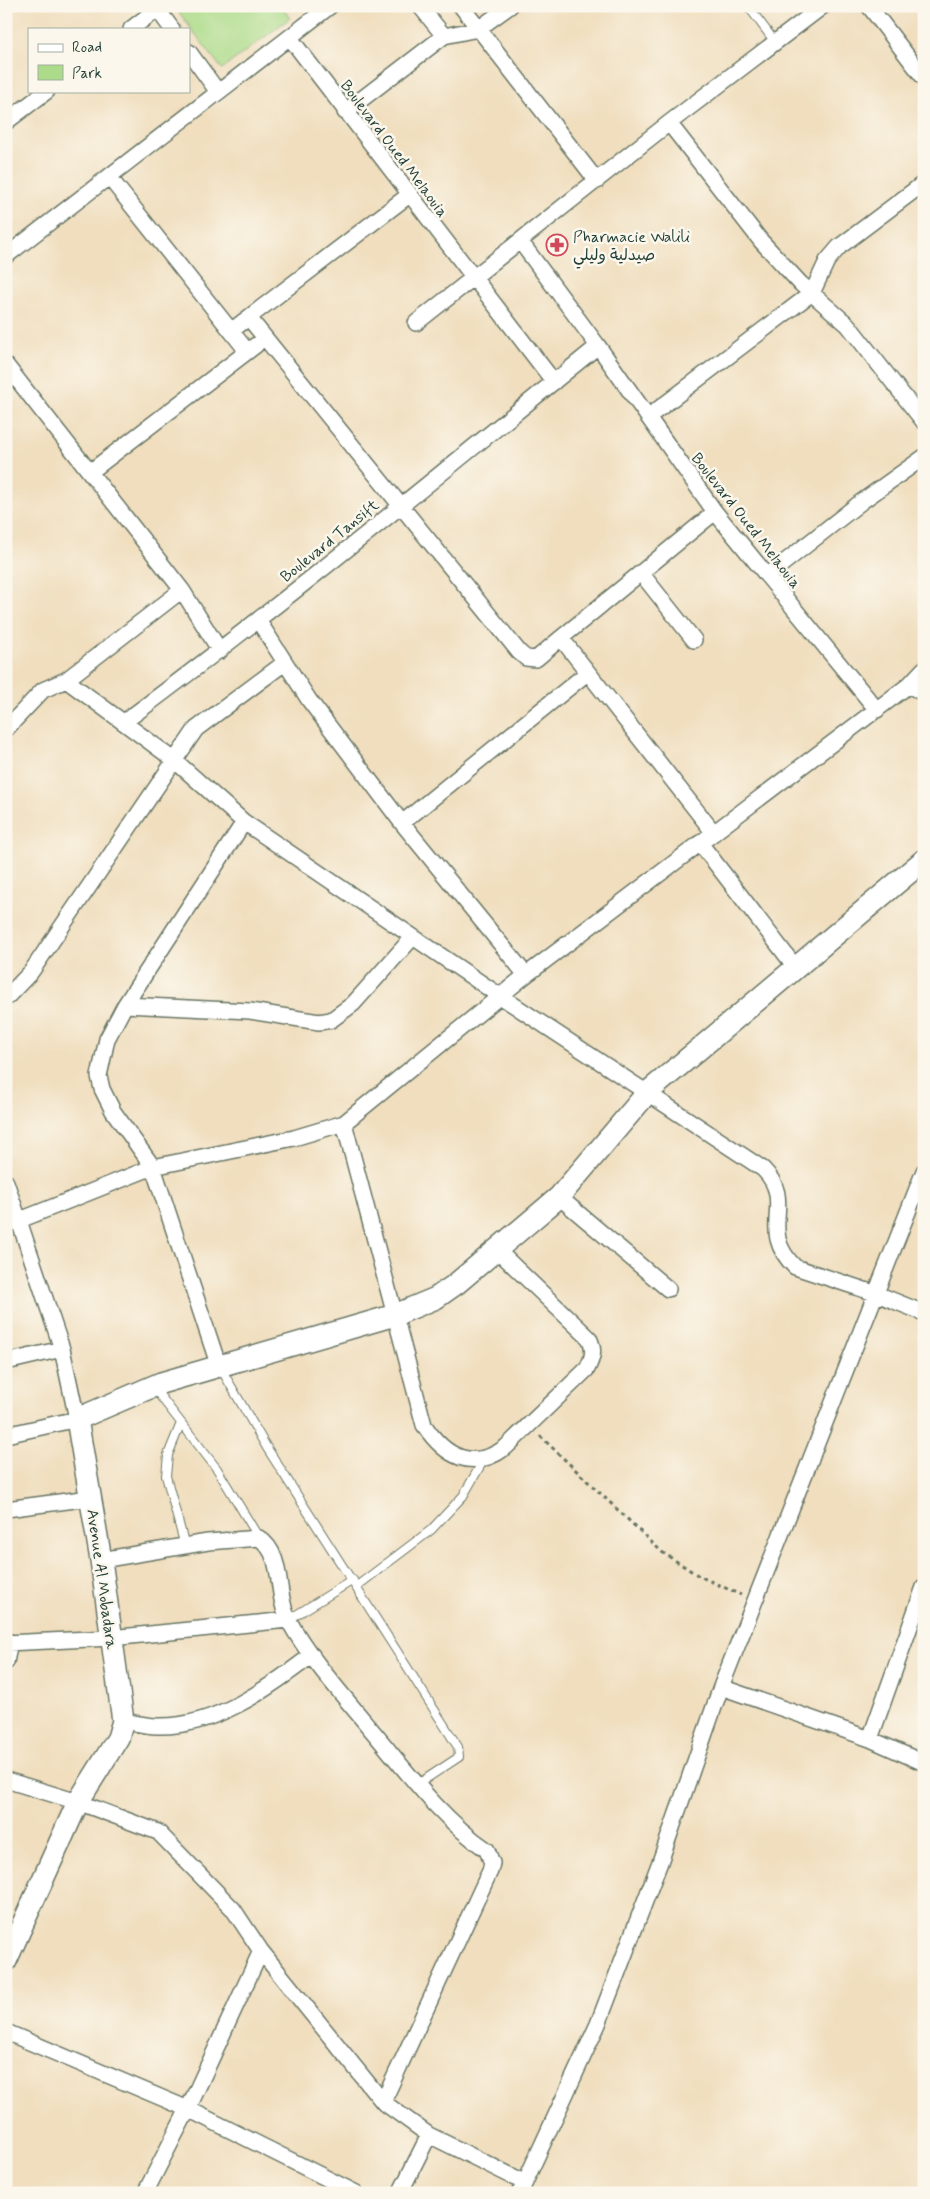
<svg xmlns="http://www.w3.org/2000/svg" width="930" height="2199" font-family="Mynerve,'Playpen Sans Arabic',sans-serif">
  <style>
    .green { fill: #acdb89; stroke: #668c5e }
    .lines { fill: none; stroke-linecap: round; stroke-linejoin: round }
    .lane-casing { stroke: #687564; stroke-width: 10 }
    .street-casing { stroke: #687564; stroke-width: 18 }
    .secondary-casing { stroke: #687564; stroke-width: 24 }
    .path { stroke: #687564; stroke-width: 3; stroke-dasharray: 4 4; stroke-linecap: butt }
    .lane { stroke: #fff; stroke-width: 8 }
    .street { stroke: #fff; stroke-width: 15 }
    .secondary { stroke: #fff; stroke-width: 21 }
    .labels { text-anchor: middle; stroke-width: 5; stroke-linejoin: round; paint-order: stroke }
    .street-label { font-size: 16px; fill: #1f3d34; stroke: #fbf7ec }
    .poi-label { font-size: 16px; fill: #1f3d34; stroke: #fbf7ec; text-anchor: start }
  </style>
  <rect width="100%" height="100%" fill="#fbf7ec"/>
  <filter id="ink" filterUnits="userSpaceOnUse"><feTurbulence type="fractalNoise" baseFrequency=".02" numOctaves="2"/><feDisplacementMap in="SourceGraphic" scale="10" xChannelSelector="R" yChannelSelector="G"/><feConvolveMatrix kernelMatrix="1 2 1 2 8 2 1 2 1" color-interpolation-filters="sRGB"/></filter>
  <filter id="wash" filterUnits="userSpaceOnUse"><feTurbulence type="fractalNoise" baseFrequency=".0096" numOctaves="4" result="noise"/><feDisplacementMap in="SourceGraphic" scale="20" xChannelSelector="R" yChannelSelector="G"/><feGaussianBlur stdDeviation="1.12" result="paint"/><feColorMatrix in="noise" values="0 0 0 0 0 0 0 0 0 0 0 0 0 0 0 0 0 1.4 0 .05"/><feComposite in="paint" operator="in"/></filter>
  <g filter="url(#wash)">
    <rect width="100%" height="100%" fill="#f0debe"/>
    <path class="green" d="M174 6H281L290 18 222 69Z"/>
  </g>
  <g filter="url(#ink)">
    <g class="lines">
      <g class="lane-casing">
        <path id="lane" d="M748 6 775 42
          M220 1367 267 1448 458 1747 459 1757 418 1784
          M154 1388 217 1469 259 1538
          M181 1423 168 1455 166 1476 185 1546
          M357 1586 431 1530 463 1496 483 1461
          M288 1620 353 1580"/>
      </g>
      <g class="street-casing">
        <path id="street" d="M155 6 172 29
          M420 6 444 36
          M461 6 597 181
          M869 6 924 78
          M131 29 157 9
          M290 38 554 382
          M189 52 218 92
          M345 112 444 36 478 29 510 6
          M6 122 47 91
          M669 123 761 241 801 284 848 325 924 422
          M109 177 247 351
          M520 241 598 346 715 512 877 710
          M6 256 330 6
          M249 318 519 652 526 658 536 659 561 638
          M416 323 669 123 823 6
          M231 331 409 195
          M6 365 182 590 220 651
          M648 417 812 293 827 261 839 247 924 183
          M90 472 256 345
          M641 573 694 640
          M767 576 861 502 924 457
          M258 620 309 700 402 823 526 975
          M66 680 173 759 244 822 500 996 763 1169C797 1203 756 1229 795 1267L877 1294 924 1313
          M909 685 924 694
          M124 722C286 602 441 473 598 346
          M6 729 43 690 66 680 182 590
          M402 823 587 673
          M714 833 561 638 715 512
          M700 843 796 968
          M6 998 31 972 196 729 283 664
          M125 1005 250 1011 319 1022 331 1020 353 1004 413 937
          M344 1123 424 1425C445 1457 473 1472 506 1447L587 1369C593 1357 595 1350 589 1338L497 1250
          M6 1182 62 1349 77 1419 6 1435
          M559 1197 668 1289
          M20 1220 153 1167 294 1138 344 1123 526 975 909 685 924 669
          M6 1362 62 1349
          M219 1367 153 1167 113 1111 102 1089 99 1076 107 1039 125 1005 244 822
          M6 1509 90 1498
          M101 1560 208 1542 259 1538C285 1555 275 1596 289 1621 310 1659 341 1693 369 1727 405 1769 440 1818 487 1850L492 1863 490 1871 383 2102
          M6 1643 111 1638 288 1620
          M6 1662 10 1642
          M721 1687 870 1739 924 1763
          M123 1721C134 1723 146 1726 157 1726 214 1728 269 1688 312 1655
          M870 1739 924 1587
          M6 1780 78 1802 158 1832 233 1909 261 1951 383 2102 429 2135 524 2182
          M6 2032 188 2109 356 2193
          M145 2193 188 2109 261 1951
          M400 2193 429 2135
          M520 2193 598 2024 660 1862 721 1687 924 1171"/>
      </g>
      <g class="secondary-casing">
        <path id="secondary" d="M6 1961 78 1802 118 1738 123 1721 101 1560 77 1419 161 1383 395 1315 436 1298 456 1284 559 1197 648 1092 924 860"/>
      </g>
      <path class="path" d="M540 1436 662 1552 699 1576 741 1595"/>
      <use href="#lane" class="lane"/>
      <use href="#street" class="street"/>
      <use href="#secondary" class="secondary"/>
    </g>
  </g>
  <defs>
    <g id="pharmacy-ring" transform="scale(1.125)"><circle r="9.5" fill="#fbf7ec" stroke="#d1495b" stroke-width="1.5"/><path d="M-2-6h4v4h4v4h-4v4h-4v-4h-4v-4h4Z" fill="#d1495b"/></g>
  </defs>
  <g fill-rule="evenodd">
    <use href="#pharmacy-ring" x="557" y="245"/>
  </g>
  <g class="labels">
    <g class="street-label">
      <text transform="translate(395 148) rotate(53)" y="6">Boulevard Oued Melaouia</text>
      <text transform="translate(747 520) rotate(52)" y="6">Boulevard Oued Melaouia</text>
      <text transform="translate(329 540) rotate(-39)" y="6">Boulevard Tansift</text>
      <text transform="translate(103 1579) rotate(82)" y="6">Avenue Al Mobadara</text>
    </g>
    <g class="poi-label">
      <text x="573" y="242">Pharmacie Walili<tspan x="573" dy="18">صيدلية وليلي</tspan></text>
    </g>
  </g>
  <rect width="930" height="2199" fill="none" stroke="#fbf7ec" stroke-width="25"/>
  <rect x="28" y="28" width="162" height="65" fill="#fbf7ec" stroke="#a3ada2"/>
  <rect x="38" y="44" width="25" height="8" fill="#ffffff" stroke="#a3ada2"/>
  <text x="72" y="52" font-size="15" fill="#1f3d34">Road</text>
  <rect x="38" y="65" width="25" height="15" fill="#acdb89" stroke="#a3ada2"/>
  <text x="72" y="78" font-size="15" fill="#1f3d34">Park</text>
</svg>
